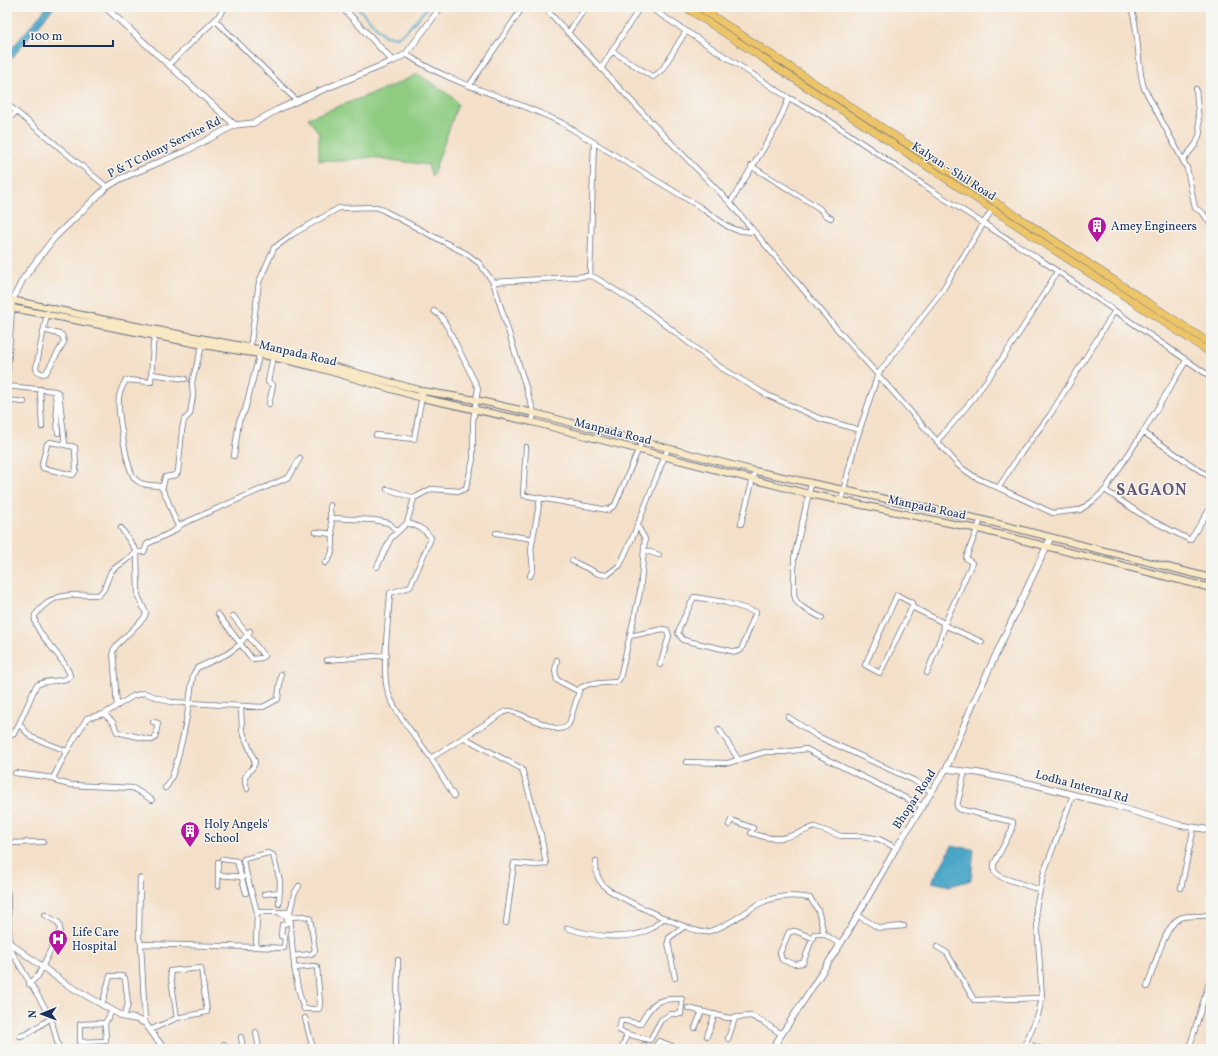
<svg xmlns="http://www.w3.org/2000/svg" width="1218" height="1056" font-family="Vollkorn,serif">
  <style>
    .green { fill: #8ecc81; stroke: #547e70 }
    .water { fill: #48a6c7; stroke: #326a92 }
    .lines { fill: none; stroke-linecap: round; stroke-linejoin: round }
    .stream { stroke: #48a6c7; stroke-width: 2 }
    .minor-casing { stroke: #676d83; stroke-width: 6 }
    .tertiary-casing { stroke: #676d83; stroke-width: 7 }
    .secondary-casing { stroke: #676d83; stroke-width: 8 }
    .primary-casing { stroke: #676d83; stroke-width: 8 }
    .minor { stroke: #fff; stroke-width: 4.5 }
    .tertiary { stroke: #fff; stroke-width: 5.5 }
    .secondary { stroke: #f8e8c3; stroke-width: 6 }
    .primary { stroke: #edc569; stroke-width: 7 }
    .labels { text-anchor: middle; stroke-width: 3; stroke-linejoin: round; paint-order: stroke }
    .street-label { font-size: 12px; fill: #1b2f5e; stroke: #f6f6f2 }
    .poi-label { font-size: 12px; fill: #1b2f5e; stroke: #f6f6f2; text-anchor: start }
    .district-label { font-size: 16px; font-weight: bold; letter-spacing: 1px; fill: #665976; stroke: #f6f6f2 }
  </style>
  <rect width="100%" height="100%" fill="#f6f6f2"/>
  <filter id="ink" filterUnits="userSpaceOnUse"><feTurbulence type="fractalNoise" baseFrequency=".025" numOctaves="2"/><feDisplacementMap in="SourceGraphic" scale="8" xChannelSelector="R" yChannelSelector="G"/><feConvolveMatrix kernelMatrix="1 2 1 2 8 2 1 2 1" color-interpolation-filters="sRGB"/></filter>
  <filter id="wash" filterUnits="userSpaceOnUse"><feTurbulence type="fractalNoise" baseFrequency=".012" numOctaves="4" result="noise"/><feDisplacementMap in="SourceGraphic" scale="16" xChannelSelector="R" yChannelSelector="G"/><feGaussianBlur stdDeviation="0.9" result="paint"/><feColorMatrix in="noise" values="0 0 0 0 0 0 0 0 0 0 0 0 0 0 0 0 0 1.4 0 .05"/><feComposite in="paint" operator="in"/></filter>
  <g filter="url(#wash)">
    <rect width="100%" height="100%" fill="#f4e0c9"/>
    <path class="green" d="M418 74 451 96 458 104 432 177 428 165 370 157 343 161 319 160V133L308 118 387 88Z"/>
    <path class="water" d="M47 7H54L7 64V54Z
      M952 846 974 849 971 880 950 886 932 882Z"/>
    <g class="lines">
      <path class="stream" d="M357 7 385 36 397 37 407 30 428 7"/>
    </g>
  </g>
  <g filter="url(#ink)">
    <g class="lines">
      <g class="minor-casing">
        <path id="minor" d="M544 7 653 124 730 203 829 320 959 466 975 477 1053 513 1080 510 1093 501 1105 490 1143 432 1186 361
          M649 7 789 98 821 115 931 190 1044 262 1211 377
          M1131 7C1140 33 1136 62 1144 88L1187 168 1195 208 1203 213 1211 225
          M348 12 352 7
          M215 20 226 7
          M568 33 586 7
          M612 51 640 7
          M406 54C453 86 511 97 562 123L700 207 727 226 736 230 752 232
          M169 64 215 20 297 101
          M601 69 612 51 653 77 662 70 686 31
          M469 86 523 7
          M7 104 107 187
          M7 121 16 112
          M1183 160 1196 144 1200 133 1196 89
          M751 166 819 208 825 215 831 218
          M730 203 776 128 789 98
          M590 276 596 278 645 309 720 367 767 395 821 419 860 430
          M493 282 590 276 594 142
          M44 330 62 335 64 342 46 373 43 374 37 371 36 368 47 313
          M155 333 153 345 151 382 126 380C123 385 120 391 119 397 117 409 127 473 136 480 142 486 152 485 160 486 169 498 171 512 178 526
          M250 349 259 282 274 248 293 234 339 208 377 207 467 254 479 263 493 282 534 413 532 422
          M152 374 185 379
          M7 386 55 391 59 393 65 445
          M40 389 42 427
          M55 391 58 433
          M7 400 24 402
          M269 404 273 385 268 382 273 356
          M1143 432 1211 478
          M376 435 414 439 423 391
          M938 440C984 390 1022 331 1057 272
          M50 442 75 447 76 470 73 475 43 468 42 464 47 444Z
          M526 447 523 495 608 510 615 505 642 441
          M234 456 239 421 245 410 260 352
          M811 484 794 558V594L796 601 802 607 822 618
          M160 486H163L165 477 176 475 178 472 182 430 184 420 190 414 193 396 192 382 203 342
          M999 487 1018 457 1050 415 1114 312
          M387 489 414 498
          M1105 490 1145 517 1190 540 1211 507
          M841 501 855 444 878 374 940 294 993 208
          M330 518 374 520 389 523 398 532
          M981 519 966 558 972 563 944 625 982 642
          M407 523C418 526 425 529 431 538L410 587 390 593C389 614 381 674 388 692 395 714 418 739 431 758L506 711H511L557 729C563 729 568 728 570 721L580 688 589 684 617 682 620 678 640 592 645 539 637 525
          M741 524 755 471
          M121 528 137 552H144L147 544 174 531 182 524 289 477 300 458
          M316 532 333 534
          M496 533 533 539
          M644 550 659 555
          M572 561 599 574 607 575 620 565 634 534 668 448
          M325 563C340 553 329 520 330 505
          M377 567 391 538 407 523 414 498 431 489 460 491 466 488 473 460V421L478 388 448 328 441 316 434 311
          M530 576 533 569 531 549 540 499
          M694 597 724 602 756 612 741 650 736 652 683 640 678 633 680 626Z
          M912 607 880 673 865 665 897 595 912 603V607L942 622 944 629 927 673
          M218 614 252 659 262 658 264 656 233 616
          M250 631 238 646 227 654 197 668 193 675 189 703 263 707 278 699 281 674
          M630 636 663 629 667 630 669 636 660 665
          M327 660 387 655
          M557 660 555 671 557 680 578 691
          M117 706 113 651 116 646 144 618 146 613 138 596 137 552
          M241 707 242 730 255 762C253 774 240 770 247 789
          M104 714 113 722 117 732 152 740 155 738 158 723 153 722
          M788 717 817 736 913 780 932 792
          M19 724 36 686C45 678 63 684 70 676 66 657 31 632 35 615 54 591 71 595 99 595L104 589 111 571 137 552
          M719 729 738 759
          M7 736 14 733 19 724 31 737 67 751 53 778 58 782 71 785 133 788 152 800
          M465 738 522 769 541 835 546 864 535 865 514 863 506 923
          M67 751 87 718 104 714 133 696 144 693 171 702 189 703C187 718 175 782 165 788
          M431 758 454 796
          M686 762 728 763 765 752H784L806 749 922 806
          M965 771 957 806 959 809 1013 822 1012 829 994 864V871L1001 877 1040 890
          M15 773 53 778
          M729 825 731 820 753 828 751 833C779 843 787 838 814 827L841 836H862L879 839 896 848
          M7 843 43 842
          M222 859 237 861 246 893
          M596 861C595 871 597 879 604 886 613 896 695 934 706 932 725 928 741 915 757 905 773 896 793 895 810 898L818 910 824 934 840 944
          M218 875 243 877
          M140 878 139 938 141 944
          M218 886V862
          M1181 888 1194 827
          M264 894 280 892
          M257 912 243 861 244 859 268 853 273 855 280 881 279 904
          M290 912 294 894 299 886
          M857 915 879 928 904 926
          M290 917 305 916 310 918 315 951 311 954 293 956
          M567 928C590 936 630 942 652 928 656 925 660 921 664 918
          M813 938 795 931 789 932 780 953 782 960 795 964 803 963 814 934H824
          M7 944 51 1018 59 1049
          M256 947 284 948 285 937 281 936 282 925 287 923V916L281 914
          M937 947 947 953 974 1000 1042 998
          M675 978 668 942 669 938 685 926
          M29 984 38 976 60 930 59 923 45 915
          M1147 987C1153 971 1165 924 1180 918 1190 914 1202 918 1211 914
          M102 1005 110 976H122L125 978 128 1004 124 1017
          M688 1008 728 1018 751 1016 763 1022 780 1033
          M305 1018 313 1049H321
          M105 1023 80 1024V1042L106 1041 105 1023 112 1011
          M145 1023 141 944 256 947 257 912H290C292 945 293 977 304 1009H319L320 1004 317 967 315 966 294 968
          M695 1028 702 1011
          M150 1030 177 1018 207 1012 201 968 170 971 177 1018
          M256 1032 259 1049
          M20 1036 27 1034 51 1018
          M707 1036 715 1014
          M241 1037 243 1049
          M728 1039 735 1018
          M1026 1043 1042 1049
          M224 1044 225 1049
          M396 1049 398 960
          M622 1049 627 1034 619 1030 621 1020 640 1024C653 1002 656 998 682 999L681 1014H671L661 1020 650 1040 627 1034
          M642 1049 644 1045
          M654 1049 659 1041 672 1046 673 1049
          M1023 1049 1038 1015 1042 998 1036 908 1044 872 1073 795
          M1189 1049 1211 976"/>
      </g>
      <g class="tertiary-casing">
        <path id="tertiary" d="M105 7 235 125
          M342 7 393 61
          M7 372 12 301 23 279 54 238 107 187 122 178 186 151 235 125 254 123 277 110 310 95 393 61 406 54 441 7
          M946 769 979 773 1032 784 1105 803 1179 825 1211 830
          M7 893 9 942
          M7 941 66 984 124 1017 136 1019 145 1023 164 1049
          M772 1049 847 934 896 848 946 769 971 708 1051 537"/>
      </g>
      <g class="secondary-casing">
        <path id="secondary" d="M7 299 115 322 295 356 423 391 476 400 534 413 755 471 979 519 1211 578
          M7 307 203 345 259 354 315 367 422 398 532 422 809 494 978 529 1211 588"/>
      </g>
      <g class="primary-casing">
        <path id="primary" d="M685 7 1211 353
          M699 7 1211 344"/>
      </g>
      <use href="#minor" class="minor"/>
      <use href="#tertiary" class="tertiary"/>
      <use href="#secondary" class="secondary"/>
      <use href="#primary" class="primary"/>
    </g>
  </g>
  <defs>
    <g id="building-pin" transform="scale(1)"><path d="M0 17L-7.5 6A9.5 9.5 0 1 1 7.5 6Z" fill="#b5179e" stroke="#f6f6f2"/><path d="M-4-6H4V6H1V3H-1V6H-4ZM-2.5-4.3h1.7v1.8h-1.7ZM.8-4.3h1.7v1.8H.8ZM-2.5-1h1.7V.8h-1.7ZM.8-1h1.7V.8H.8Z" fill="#fff"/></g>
    <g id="hospital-pin" transform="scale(1)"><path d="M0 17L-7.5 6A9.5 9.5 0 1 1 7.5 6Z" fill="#b5179e" stroke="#f6f6f2"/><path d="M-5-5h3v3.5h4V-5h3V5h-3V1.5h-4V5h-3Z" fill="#fff"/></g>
  </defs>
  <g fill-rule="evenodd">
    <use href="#building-pin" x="1097" y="226"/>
    <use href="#building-pin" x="190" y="831"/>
    <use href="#hospital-pin" x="58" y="939"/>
  </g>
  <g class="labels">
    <g class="street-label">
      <text transform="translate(164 147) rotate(-26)" y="4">P &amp; T Colony Service Rd</text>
      <text transform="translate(954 171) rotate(33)" y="4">Kalyan - Shil Road</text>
      <text transform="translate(298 353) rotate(13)" y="4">Manpada Road</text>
      <text transform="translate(613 431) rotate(14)" y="4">Manpada Road</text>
      <text transform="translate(927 507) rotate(12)" y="4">Manpada Road</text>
      <text transform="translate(1082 786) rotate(15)" y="4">Lodha Internal Rd</text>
      <text transform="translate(914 799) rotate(-57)" y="4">Bhopar Road</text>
    </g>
    <g class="poi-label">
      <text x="1111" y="230">Amey Engineers</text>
      <text x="204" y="828">Holy Angels'<tspan x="204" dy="14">School</tspan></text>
      <text x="72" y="936">Life Care<tspan x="72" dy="14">Hospital</tspan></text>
    </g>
    <g class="district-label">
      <text x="1152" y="495">SAGAON</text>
    </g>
  </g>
  <rect width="1218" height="1056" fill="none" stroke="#f6f6f2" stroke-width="24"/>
  <g transform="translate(42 1014) rotate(269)" stroke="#f6f6f2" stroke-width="3" paint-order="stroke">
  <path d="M0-3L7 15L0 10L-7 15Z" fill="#1b2f5e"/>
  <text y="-6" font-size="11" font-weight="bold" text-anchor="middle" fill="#1b2f5e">N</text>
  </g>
  <path d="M24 40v6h89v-6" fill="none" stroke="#1b2f5e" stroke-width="2"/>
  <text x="30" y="40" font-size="12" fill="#1b2f5e" stroke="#f6f6f2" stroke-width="3" paint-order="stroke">100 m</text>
</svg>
